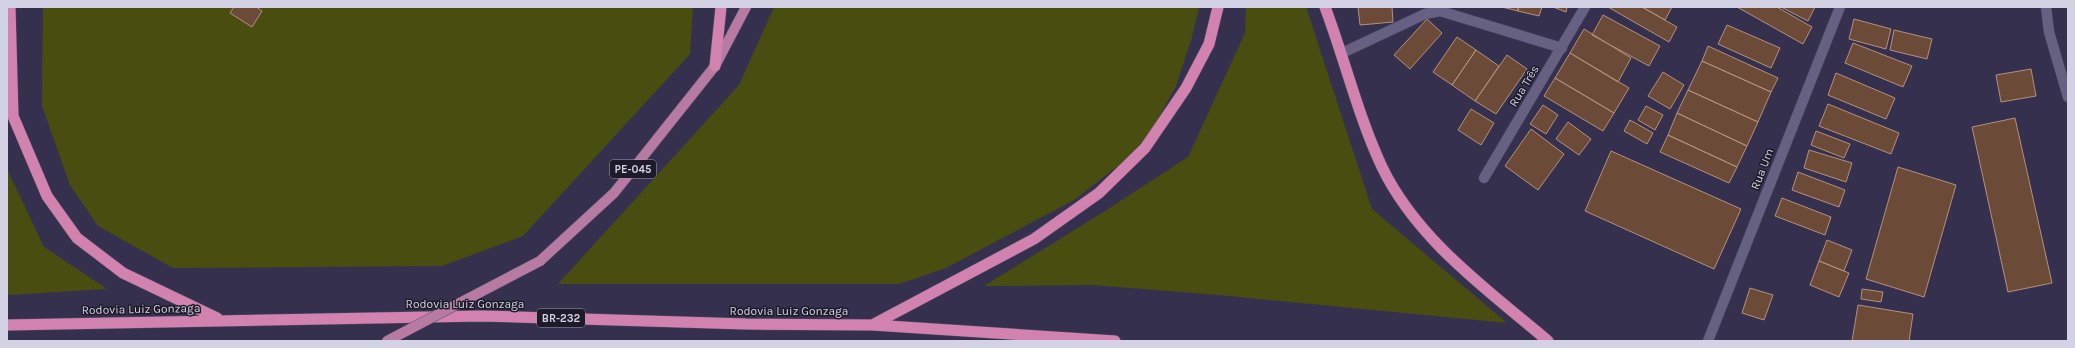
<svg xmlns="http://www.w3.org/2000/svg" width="2075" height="348" font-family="Karla,sans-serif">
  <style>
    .green { fill: #4a4d10 }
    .building { fill: #6b4b37; stroke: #b5917b }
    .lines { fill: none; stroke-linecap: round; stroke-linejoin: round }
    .service-casing { stroke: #514c65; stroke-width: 11 }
    .minor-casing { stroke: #514c65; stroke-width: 11 }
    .primary-casing { stroke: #514c65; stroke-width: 11 }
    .trunk-casing { stroke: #514c65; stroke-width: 12 }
    .service { stroke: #666183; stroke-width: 10 }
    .minor { stroke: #666183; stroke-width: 10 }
    .primary { stroke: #b77aa3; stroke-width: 10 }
    .trunk { stroke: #d282ae; stroke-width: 11 }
    .primary-bridge-casing { stroke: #514c65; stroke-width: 11; stroke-linecap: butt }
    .primary-bridge { stroke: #b77aa3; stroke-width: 10 }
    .labels { text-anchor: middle; stroke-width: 3; stroke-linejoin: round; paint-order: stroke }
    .shield { fill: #1d1b29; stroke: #9c9aac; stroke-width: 1 }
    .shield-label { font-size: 11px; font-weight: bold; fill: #d3d1e4 }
    .street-label { font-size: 12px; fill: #d3d1e4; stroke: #1d1b29 }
  </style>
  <rect width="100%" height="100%" fill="#36304f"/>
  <path class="green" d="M43 7H693L690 54 523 236 442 266 173 268 98 226 70 185 42 106Z
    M774 7H1199L1192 37 1176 86 1142 147 1074 200 946 268 899 284H558L739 85Z
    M1246 7H1306L1372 209 1507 323 1219 295 1092 285 984 286 1105 211 1188 157 1245 33Z
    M7 169 44 247 107 289 7 295Z"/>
  <path class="building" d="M234 7H256L262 11 252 27 230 13Z
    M1358 7H1392L1393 22 1360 25Z
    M1502 7H1518V11Z
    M1518 7H1542L1539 16 1518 11Z
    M1553 7H1567L1566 12Z
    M1608 7H1642L1677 27 1669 42Z
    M1642 7H1672L1665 20Z
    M1737 7H1777L1812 27 1803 44Z
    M1781 7H1815L1808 21Z
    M1603 15 1660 46 1649 66 1592 35Z
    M1427 19 1442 33 1410 69 1394 55Z
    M1854 19 1891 29 1886 49 1849 39Z
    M1727 25 1780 48 1771 68 1718 44Z
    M1584 29 1631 58 1618 82 1570 53Z
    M1894 30 1932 39 1927 59 1890 50Z
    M1457 37 1476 50 1452 85 1433 72Z
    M1853 43 1912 66 1903 87 1845 63Z
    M1708 46 1778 78 1771 92 1702 61Z
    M1476 50 1499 66 1475 101 1452 85Z
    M1570 53 1629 88 1614 113 1555 78Z
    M1507 55 1527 69 1496 114 1475 101Z
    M1702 61 1771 92 1758 122 1688 90Z
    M2031 69 2036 96 2001 102 1996 75Z
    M1663 72 1684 85 1670 109 1648 96Z
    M1836 73 1895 98 1886 119 1828 95Z
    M1555 78 1614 113 1603 131 1544 96Z
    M1688 90 1758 122 1747 146 1677 113Z
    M1828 104 1899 133 1891 154 1819 126Z
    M1543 105 1558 115 1546 134 1530 124Z
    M1646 106 1663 115 1655 130 1638 120Z
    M1471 109 1494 123 1481 145 1458 130Z
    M1677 113 1747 146 1737 167 1668 135Z
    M2015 118 2052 283 2008 292 1972 127Z
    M1630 120 1653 133 1647 144 1624 131Z
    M1568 122 1591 139 1579 155 1556 139Z
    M1531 129 1564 154 1538 190 1505 166Z
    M1816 131 1850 144 1844 158 1811 145Z
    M1668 135 1737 167 1729 183 1660 152Z
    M1809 150 1852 163 1846 182 1804 168Z
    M1611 151 1741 209 1714 269 1585 211Z
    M1898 167 1956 185 1924 297 1866 279Z
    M1798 172 1845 190 1839 207 1792 190Z
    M1782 198 1831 217 1825 235 1775 216Z
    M1827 240 1852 250 1844 271 1819 261Z
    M1819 261 1849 273 1839 297 1810 285Z
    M1750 288 1773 295 1764 320 1742 313Z
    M1862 289 1883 292 1881 302 1861 299Z
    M1858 305 1913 314 1909 341H1852Z"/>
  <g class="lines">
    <g class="service-casing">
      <path id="service" d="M1342 53 1425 14 1440 11 1562 48"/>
    </g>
    <g class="minor-casing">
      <path id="minor" d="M2046 7 2049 32 2068 97
        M1484 178 1585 7
        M1708 341 1840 7"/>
    </g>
    <g class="primary-casing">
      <path id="primary" d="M540 261 614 193 715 66 746 7"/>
    </g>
    <g class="trunk-casing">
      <path id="trunk" d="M10 7 13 116 47 196 77 238 123 273 217 318
        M1325 7C1345 60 1358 116 1382 167 1417 240 1488 290 1548 341
        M715 66 721 7
        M874 324 1034 239 1099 193 1145 148 1186 88 1209 44 1218 7
        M7 325 482 316 746 324 873 325 1115 341"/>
    </g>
    <use href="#service" class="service"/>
    <use href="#minor" class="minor"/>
    <use href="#primary" class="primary"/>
    <use href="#trunk" class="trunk"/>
    <g class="primary-bridge-casing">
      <path id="primary-bridge" d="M387 341 540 261"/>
    </g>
    <use href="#primary-bridge" class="primary-bridge"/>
  </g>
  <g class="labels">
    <g class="shield">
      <rect x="610" y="160" width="46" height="18" rx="3"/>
      <rect x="537" y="309" width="48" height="18" rx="3"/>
    </g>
    <g class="shield-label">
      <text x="633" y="173">PE-045</text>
      <text x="561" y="322">BR-232</text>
    </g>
    <g class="street-label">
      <text transform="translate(1524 86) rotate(-59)" y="4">Rua Três</text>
      <text transform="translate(1762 169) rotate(-69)" y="4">Rua Um</text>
      <text x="465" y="308">Rodovia Luiz Gonzaga</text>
      <text transform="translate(141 309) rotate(-1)" y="4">Rodovia Luiz Gonzaga</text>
      <text x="789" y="315">Rodovia Luiz Gonzaga</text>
    </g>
  </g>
  <rect width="2075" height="348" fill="none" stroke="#d3d1e4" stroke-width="16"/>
</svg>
